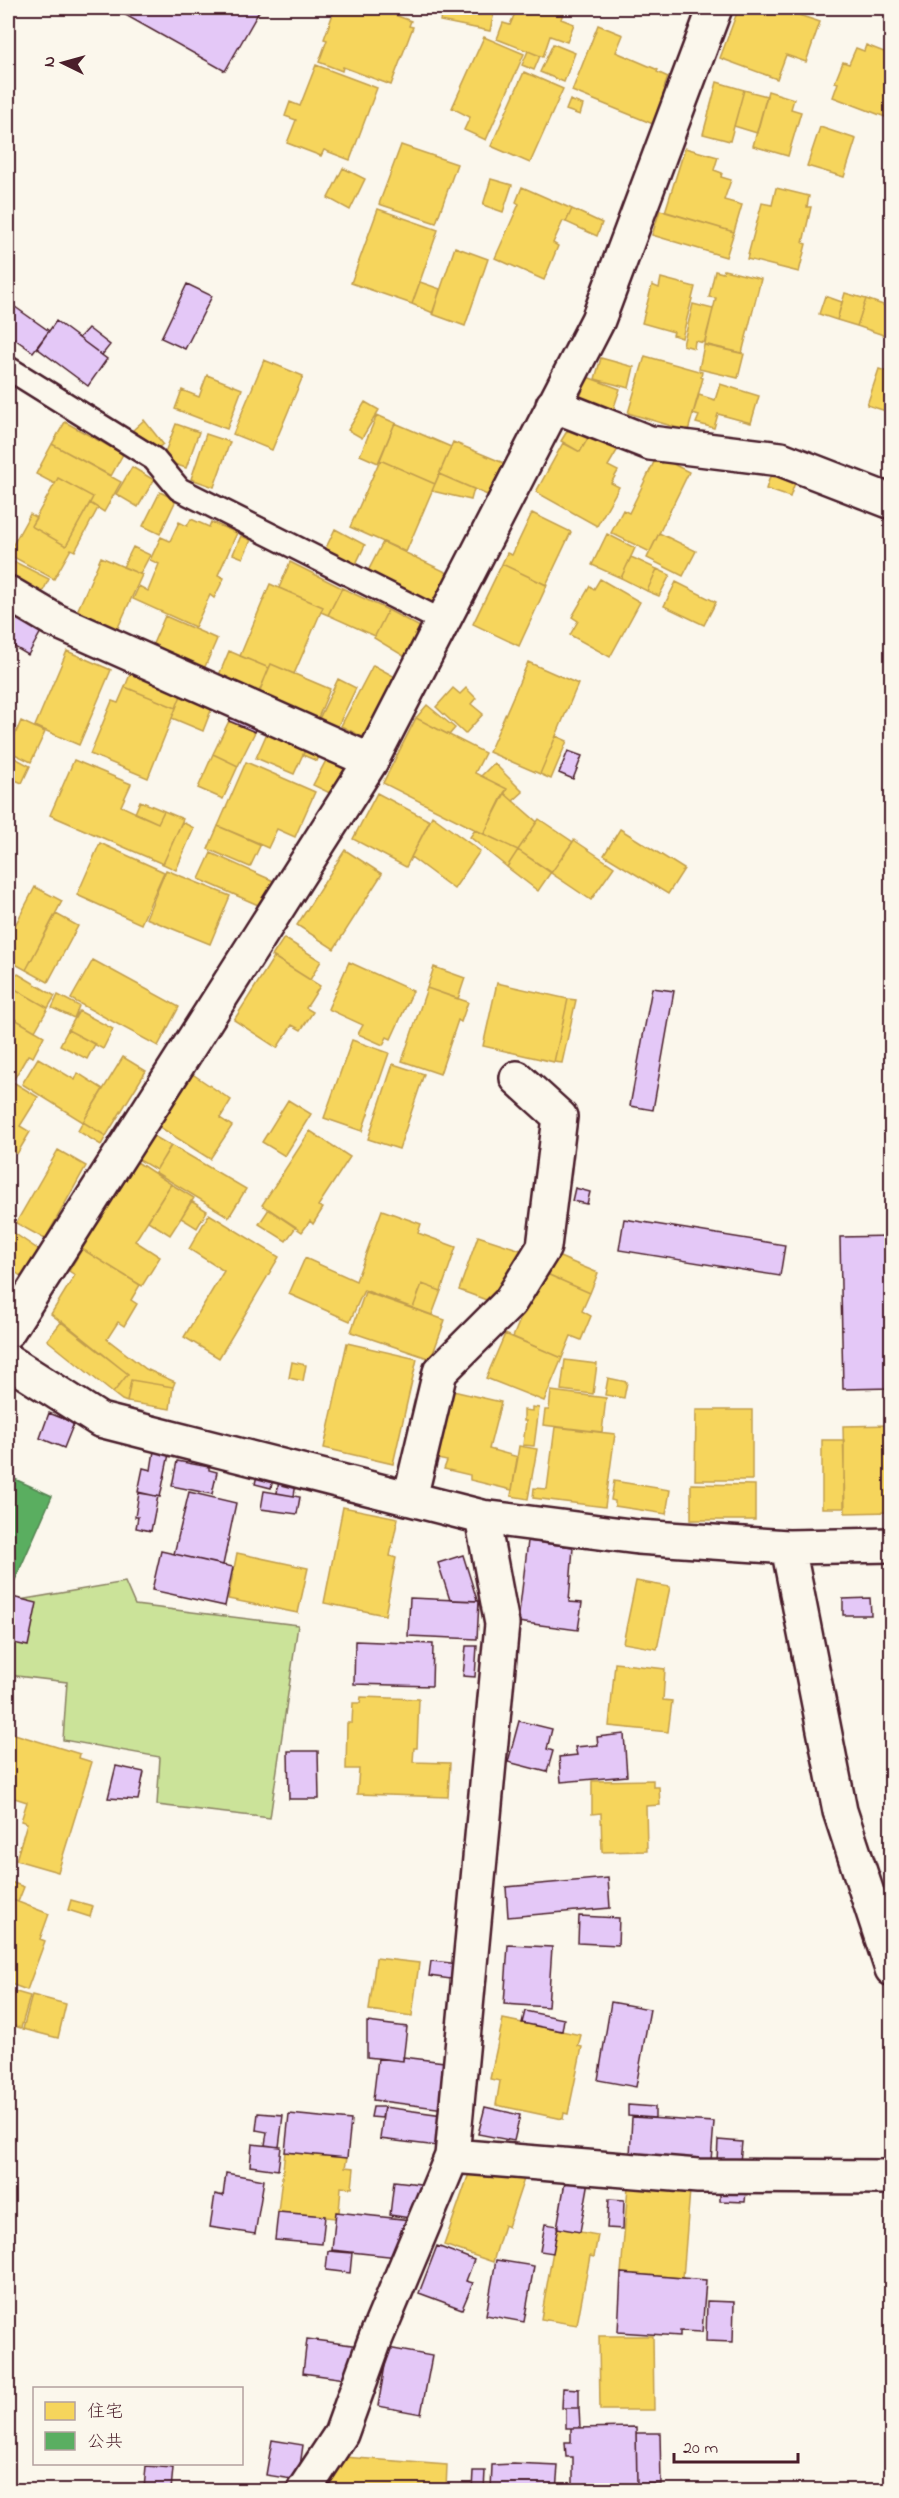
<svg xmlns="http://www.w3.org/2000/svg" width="899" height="2498" font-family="'Indie Flower','Klee One',sans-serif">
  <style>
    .green { fill: #cbe399; stroke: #8a8162; stroke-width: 1.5 }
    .homes { fill: #f6d55c; stroke: #c29e4d; stroke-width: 1.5 }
    .public { fill: #5aae61; stroke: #558351; stroke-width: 1.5 }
    .building { fill: #e4c8f7; stroke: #4a1f2b; stroke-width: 1.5 }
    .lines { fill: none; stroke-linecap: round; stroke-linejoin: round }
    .service-casing { stroke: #4a1f2b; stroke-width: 27 }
    .minor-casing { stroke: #4a1f2b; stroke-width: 38 }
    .service { stroke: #fbf7ec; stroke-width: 22 }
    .minor { stroke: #fbf7ec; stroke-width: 33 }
  </style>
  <rect width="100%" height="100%" fill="#fbf7ec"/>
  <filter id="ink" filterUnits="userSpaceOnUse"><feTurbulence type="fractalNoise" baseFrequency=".0167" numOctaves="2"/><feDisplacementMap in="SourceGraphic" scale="12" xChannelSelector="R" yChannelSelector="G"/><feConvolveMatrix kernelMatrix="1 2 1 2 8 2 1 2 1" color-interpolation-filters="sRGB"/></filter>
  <g filter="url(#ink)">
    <path class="green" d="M125 1582 135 1605 298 1625 270 1818 157 1805 160 1757 63 1740 67 1682 8 1675V1602Z"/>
    <path class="homes" d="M335 8H376L411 21 409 26 413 27 391 85 343 67 342 71 319 62 327 40 324 39Z
      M443 8H495L490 31 440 21Z
      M517 8H565L561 19 574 24 567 42 550 36 543 57 497 39 503 23 510 25Z
      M744 8H778L820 22 806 62 786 55 777 79 720 58 738 10 742 12Z
      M598 25 623 35 616 52 658 70 657 72 668 77 664 88 672 91 658 126 572 91Z
      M484 37 524 54 486 140 464 130 470 117 452 108Z
      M553 44 575 53 564 82 540 72Z
      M866 45 892 55V110L888 118 833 97 838 83 835 82 843 62 849 64 856 48 864 51Z
      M528 51 540 56 534 70 522 65Z
      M316 65 377 88 350 160 324 150 321 156 287 143 296 120 285 116 290 102 300 106Z
      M524 72 563 89 530 163 491 146Z
      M717 82 744 90 730 141 703 134Z
      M744 90 767 96 757 133 734 126Z
      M768 91 794 99 791 109 801 112 788 156 753 146Z
      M570 100 583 105 580 115 566 110Z
      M820 127 856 139 844 177 807 166Z
      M401 145 457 164 436 223 379 204Z
      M685 148 718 157 714 170 722 173 721 177 731 180 724 200 742 205 734 232 665 212Z
      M343 168 365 179 350 210 328 198Z
      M491 179 512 185 503 212 483 205Z
      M522 187 572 209 566 222 563 221 553 243 558 246 544 280 495 258 519 204 516 202Z
      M776 188 809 196 807 207H811L803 243 806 244 799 272 747 259 762 203 772 205Z
      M378 209 438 230 412 304 351 283Z
      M572 209 602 223 597 236 566 222Z
      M660 210 734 232 726 257 652 235Z
      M455 247 488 259 465 326 432 314Z
      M724 270 761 279 742 353 704 344 716 298 709 297 715 271 723 273Z
      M661 278 695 287 682 338 673 335 674 332 642 323 652 285 659 288Z
      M420 282 440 289 433 313 412 304Z
      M845 293 866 299 857 326 837 320Z
      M825 296 842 302 837 320 819 314Z
      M866 299 892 308V338L857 326Z
      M693 304 713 309 705 343 695 341 694 348 683 345Z
      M704 345 744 354 738 378 699 369Z
      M645 356 702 372 701 377 703 378 688 431 628 413Z
      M601 358 634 367 629 388 595 379Z
      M264 360 303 376 272 450 233 434Z
      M879 369 892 373V413L867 405Z
      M207 375 242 389 227 429 175 409 182 390 199 397Z
      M587 377 620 389 612 413 579 401Z
      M720 384 759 396 751 423 718 414 714 428 696 423 699 416 693 414 699 395 715 400Z
      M365 402 379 410 362 438 348 430Z
      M377 415 395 423 378 463 360 455Z
      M144 420 163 444 152 453 133 430Z
      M65 422 123 454 111 476 52 444Z
      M395 423 451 447 435 484 380 460Z
      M572 423 591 433 580 452 561 441Z
      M176 424 199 432 186 468 162 460Z
      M591 433 618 449 608 466 618 471 611 483 619 487 597 526 536 492 563 443 580 452Z
      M206 434 230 442 214 487 191 479Z
      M453 442 506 464 492 497 439 474Z
      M52 444 121 482 104 512 90 503 93 497 58 478 55 484 36 474Z
      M657 456 689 472 650 552 611 533 623 510 629 513Z
      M380 460 435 484 406 552 350 527Z
      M132 467 154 480 138 507 116 494Z
      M772 470 797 477 790 497 766 489Z
      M439 474 474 489 471 500 432 491Z
      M58 478 93 497 66 546 31 526Z
      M160 492 176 500 160 534 143 526Z
      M90 503 98 508 75 551 71 549 54 579 8 554 30 514 36 518 31 526 66 546Z
      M532 513 571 532 546 585 502 564 507 553 512 555Z
      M191 519 209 527 211 522 237 533 218 575 224 578 214 598 210 595 195 627 133 599 139 586 148 591 159 564 150 560 161 537 170 541 179 522 187 526Z
      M335 529 365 545 353 570 323 554Z
      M659 533 696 551 683 576 647 558Z
      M607 534 635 548 621 578 592 565Z
      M241 536 251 540 243 558 233 554Z
      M383 542 448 573 430 610 365 577Z
      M133 547 150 555 140 574 123 567Z
      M101 557 142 575 115 634 75 616Z
      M631 557 657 569 647 591 621 578Z
      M15 562 49 579 40 597 8 577Z
      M290 562 342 588 328 615 321 612 323 607 279 588Z
      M502 564 547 585 519 646 473 624Z
      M657 569 670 575 659 596 647 591Z
      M600 579 640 602 610 657 570 635 578 621 572 617 590 586 594 589Z
      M676 582 716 602 704 625 664 606Z
      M270 584 323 607 294 674 271 664 269 668 240 656Z
      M342 588 388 610 375 636 328 615Z
      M388 610 422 628 407 658 374 638Z
      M165 616 217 639 204 669 152 646Z
      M67 651 111 670 79 745 35 726Z
      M229 651 269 668 259 693 219 675Z
      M528 662 578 684 540 774 489 752Z
      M271 664 330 689 317 720 258 694Z
      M373 665 399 679 367 739 341 726Z
      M133 667 184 688 176 708 125 687Z
      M338 679 356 688 337 728 319 719Z
      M125 687 176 708 148 778 90 754 112 701 118 703Z
      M184 688 215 700 203 731 172 718Z
      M453 688 460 694 466 688 476 698 471 704 483 714 465 734 436 707Z
      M427 705 455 728 449 735 416 718Z
      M416 718 485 753 475 773 507 789 484 834 383 783Z
      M21 721 45 732 31 762 8 751Z
      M229 721 255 732 238 766 213 754Z
      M271 724 309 741 294 774 256 758Z
      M556 736 567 741 551 779 540 774Z
      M309 741 323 747 317 761 303 755Z
      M331 751 353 762 336 796 313 785Z
      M213 754 238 766 223 799 198 788Z
      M11 756 30 766 22 783 8 777V763Z
      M74 760 131 784 121 806 158 823 164 811 183 819 163 864 50 815Z
      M246 762 315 792 295 837 277 829 268 848 218 826Z
      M494 763 523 792 513 801 504 793 507 789 481 776Z
      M377 793 430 821 406 867 353 839Z
      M504 793 537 822 518 850 484 834Z
      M140 801 164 811 158 823 135 813Z
      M432 816 480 851 454 889 411 857Z
      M539 819 573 842 551 873 518 850Z
      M182 822 194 828 176 870 163 864Z
      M218 826 261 844 250 867 208 849Z
      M620 829 684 869 668 894 604 855Z
      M475 830 518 850 507 867 470 837Z
      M574 840 614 867 591 900 551 873Z
      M100 843 164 872 141 924 77 895Z
      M345 850 382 874 334 949 297 925Z
      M518 850 551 872 538 891 507 867Z
      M211 853 276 882 265 908 199 879Z
      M166 870 230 896 210 944 146 918Z
      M35 887 62 901 26 970 8 960V939Z
      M56 914 78 926 48 982 26 970Z
      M284 938 321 961 310 980 272 956Z
      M274 957 320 986 306 1008 313 1012 301 1030 292 1025 277 1048 234 1020Z
      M93 960 179 1007 158 1046 71 999Z
      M349 962 413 991 391 1039 387 1037 383 1045 358 1034 363 1025 328 1009Z
      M434 967 465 978 458 999 427 988Z
      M8 968 55 996 48 1008 8 985Z
      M497 983 568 999 554 1062 483 1046Z
      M8 985 48 1008 35 1031 8 1015Z
      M427 988 468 1002 461 1022 458 1020 440 1074 402 1061Z
      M58 995 79 1006 74 1018 52 1008Z
      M568 999 576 1000 562 1063 554 1062Z
      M79 1011 113 1029 103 1049 68 1030Z
      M8 1015 44 1036 33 1057 28 1055 14 1079 8 1076Z
      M68 1030 95 1044 87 1059 60 1045Z
      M352 1040 389 1053 362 1131 324 1118Z
      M123 1057 146 1071 106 1136 83 1122Z
      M38 1058 75 1080 78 1073 103 1089 83 1122 22 1084Z
      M393 1064 424 1074 399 1149 368 1139Z
      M191 1073 231 1100 220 1118 232 1126 210 1159 158 1126Z
      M8 1079 38 1097 20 1126 30 1132 17 1154 8 1148Z
      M288 1100 311 1114 285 1156 262 1142Z
      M83 1122 106 1136 101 1145 78 1131Z
      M145 1131 171 1146 156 1170 131 1155Z
      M310 1131 350 1157 318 1206 323 1208 313 1224 310 1221 302 1232 262 1205Z
      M171 1145 246 1189 229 1217 155 1172Z
      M58 1150 86 1166 45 1239 16 1223Z
      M137 1162 171 1184 135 1241 160 1257 142 1286 82 1249Z
      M171 1184 194 1198 170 1235 148 1221Z
      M191 1201 207 1211 197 1228 181 1218Z
      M269 1209 296 1227 286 1241 259 1224Z
      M382 1210 421 1224 418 1233 456 1247 441 1291 422 1284 413 1308 364 1290 350 1321 289 1294 305 1258 356 1281Z
      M209 1214 279 1257 219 1358 184 1337 224 1271 189 1249Z
      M8 1229 39 1250 22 1277 15 1272 8 1284Z
      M478 1236 524 1251 492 1302 459 1290Z
      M82 1249 140 1285 131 1300 137 1304 124 1326 118 1322 107 1339 146 1369 175 1382 173 1387 131 1380 127 1402 122 1400 113 1393 128 1374 51 1314 75 1275 69 1271Z
      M555 1255 598 1273 590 1293 547 1274Z
      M540 1271 590 1293 582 1311 591 1316 581 1340 571 1336 562 1358 513 1337Z
      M422 1284 441 1291 432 1315 413 1308Z
      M365 1292 445 1320 431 1359 351 1332Z
      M62 1321 128 1374 113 1393 47 1340Z
      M505 1334 562 1358 544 1401 486 1378Z
      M347 1343 417 1359 393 1464 324 1448Z
      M565 1360 597 1364 593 1394 561 1390Z
      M292 1362 306 1365 303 1381 289 1378Z
      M608 1378 627 1382 624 1398 605 1395Z
      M131 1380 173 1387 170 1409 127 1402Z
      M453 1391 501 1402 489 1449 518 1457 512 1490 470 1480V1475L444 1469 447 1461 437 1459Z
      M551 1391 606 1398 602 1432 543 1425 545 1410H549Z
      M532 1407 539 1408 534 1446 523 1445 526 1421H524V1410L532 1411Z
      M696 1410H752V1480H695Z
      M892 1425V1512L845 1513 843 1426Z
      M555 1427 615 1434 605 1507 533 1498 534 1488 547 1489Z
      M822 1440H844V1508H822Z
      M519 1446 537 1449 528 1499 511 1496Z
      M614 1481 670 1490 666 1514 615 1506V1501L611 1500Z
      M691 1484 755 1485V1520H691Z
      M343 1507 398 1518 390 1556 396 1558 385 1615 324 1603Z
      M237 1553 308 1568 298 1613 228 1599Z
      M636 1581 670 1587 657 1649 623 1643Z
      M615 1663 665 1669 663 1700 672 1701 668 1732 609 1726Z
      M361 1697 419 1699 417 1748H414L413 1762 450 1763 448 1797 357 1794 359 1769H346L347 1723H352L353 1703H360Z
      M8 1732 80 1754 79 1758 92 1762 58 1872 16 1860 27 1823 21 1821 27 1802 8 1796Z
      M653 1780V1787H659L660 1805 646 1806 647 1851 602 1852 601 1813 592 1814V1781Z
      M8 1881 24 1887 18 1902 8 1898Z
      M8 1898 49 1914 40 1939 45 1941 27 1990 8 1983Z
      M71 1900 93 1906 90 1917 68 1910Z
      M376 1958 419 1963 412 2016 369 2010Z
      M8 1986 10 1987 9 1990 30 1996 21 2028 8 2024Z
      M32 1995 66 2004 58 2038 23 2029Z
      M503 2019 581 2035 578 2046 582 2047 568 2114 564 2113 563 2119 496 2105 500 2081 490 2079Z
      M285 2152 347 2158 345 2167 354 2168 352 2188 341 2187 339 2212H336L335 2218 278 2212Z
      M473 2162 524 2179 508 2227 504 2225 493 2262 444 2245Z
      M628 2186 690 2190 683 2278 621 2273Z
      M557 2228 598 2235 594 2257 590 2256 577 2325 541 2319Z
      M599 2336H653L654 2410H600Z
      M343 2457 447 2465 446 2490H327Z"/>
    <path class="public" d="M8 1476 52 1496 15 1580 8 1576Z"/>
    <path class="building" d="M113 8H261L225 71Z
      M187 284 212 296 185 349 161 338Z
      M8 302 49 331 33 352 8 334Z
      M56 321 107 359 88 386 37 348Z
      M88 328 110 345 102 355 79 338Z
      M8 608 43 628 28 655 8 643Z
      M234 709 260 721 255 732 229 721Z
      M568 751 582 756 573 779 559 773Z
      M652 988 674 991 653 1110 630 1106Z
      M575 1188 590 1192 587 1204 572 1201Z
      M624 1219 785 1245 780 1276 619 1250Z
      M892 1236V1388L843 1389 840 1237Z
      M49 1413 74 1423 64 1448 40 1438Z
      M154 1451 169 1454 160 1497 138 1492 143 1468 151 1470Z
      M177 1461 209 1467V1470L217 1472 212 1494 172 1486Z
      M257 1475 273 1479 271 1488 255 1484Z
      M279 1480 296 1483 294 1496 277 1493Z
      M264 1491 300 1497 297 1514 261 1509Z
      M189 1492 236 1503 223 1565 174 1554Z
      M139 1493 158 1496 151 1531 136 1528 138 1517H135Z
      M528 1541 573 1547 569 1602 582 1603 578 1630 518 1622Z
      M161 1551 233 1567 225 1606 152 1590Z
      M463 1555 477 1600 475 1601 450 1600 438 1563Z
      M8 1596 37 1603 28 1646 8 1642Z
      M410 1598 479 1601 477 1639 408 1636Z
      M870 1598 871 1615H843V1599Z
      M355 1641 433 1644 432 1686 354 1684Z
      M466 1646H477L475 1677 463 1676Z
      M519 1721 552 1729 547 1749 553 1751 547 1772 508 1762Z
      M624 1734 627 1776 561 1782 559 1757 577 1755 575 1747 598 1745 597 1737Z
      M288 1751H318L319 1799H289Z
      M116 1766 144 1772 138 1800 108 1798Z
      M608 1878 610 1908 508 1917 506 1887Z
      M579 1916 619 1918 618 1945 578 1943Z
      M508 1945 552 1947 548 2007 504 2004Z
      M431 1961 460 1964 458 1980 429 1976Z
      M611 2002 650 2009 636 2087 598 2080Z
      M525 2011 564 2019 562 2031 522 2023Z
      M367 2022 407 2027 403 2061 367 2057Z
      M403 2057 444 2062 443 2066 458 2068 453 2110 373 2100 378 2058 403 2061Z
      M628 2105 655 2107V2118L628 2116Z
      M373 2107H384L382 2118 371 2117Z
      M384 2107 450 2116 446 2147 380 2139Z
      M485 2107 520 2115 514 2141 478 2134Z
      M258 2113 283 2115 279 2147 265 2145 267 2132 256 2130Z
      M289 2114 351 2120 347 2158 285 2152Z
      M632 2117 714 2122 711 2161 630 2156Z
      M718 2140 742 2142 740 2162 717 2161Z
      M252 2144 281 2147 278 2170 250 2166Z
      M226 2173 264 2180 255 2234 210 2227 215 2194 223 2196Z
      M566 2176 589 2181 580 2232 557 2228Z
      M394 2181 429 2185 424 2220 390 2215Z
      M720 2189 746 2191 745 2202 720 2201Z
      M609 2199 624 2200 623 2229 607 2228Z
      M278 2212 325 2216 322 2244 275 2240Z
      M336 2212 411 2220 407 2258 332 2250Z
      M545 2224 558 2226 553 2253 540 2251Z
      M437 2246 474 2260 466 2281 473 2283 462 2309 419 2293Z
      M328 2251 352 2253 350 2273 326 2270Z
      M496 2260 534 2266 524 2322 486 2315Z
      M621 2273 706 2280 702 2332 680 2331V2336L618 2332Z
      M707 2301 734 2302 733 2342 706 2341Z
      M307 2339 359 2346 352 2380 303 2373Z
      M388 2348 432 2356 421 2414 378 2406Z
      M563 2388 579 2389V2408H562Z
      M566 2408H579L580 2428H566Z
      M636 2427 637 2484 573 2485V2457H566L565 2442H571V2428Z
      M636 2433H660L661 2484H637Z
      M272 2440 303 2445 298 2480 266 2475Z
      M513 2464 558 2466 556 2490H491L492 2465Z
      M146 2466 173 2468 171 2490 144 2489Z
      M473 2471H485L484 2490H472Z"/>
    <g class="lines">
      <g class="service-casing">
        <path id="service" d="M8 368 154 459 179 489 442 621"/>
      </g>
      <g class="minor-casing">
        <path id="minor" d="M553 405 650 443 781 459 892 502
          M8 593 54 620 371 761
          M8 1331 371 761 598 320 715 8
          M8 1361 100 1420 482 1517 638 1537 788 1547 892 1545
          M410 1498 440 1372 510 1302 544 1247 560 1117 517 1078
          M788 1547 840 1811 892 1969
          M452 2156 698 2176 892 2177
          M304 2490 341 2434 375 2340 452 2156 502 1624 482 1517"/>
      </g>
      <use href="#service" class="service"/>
      <use href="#minor" class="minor"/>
    </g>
  </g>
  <rect width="899" height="2498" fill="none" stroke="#fbf7ec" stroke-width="30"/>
  <rect x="15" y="15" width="869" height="2468" fill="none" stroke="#4a1f2b" stroke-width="2" filter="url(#ink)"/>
  <rect x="33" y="2387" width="210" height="78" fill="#fbf7ec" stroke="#b4a19f" stroke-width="1.5"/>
  <rect x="45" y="2402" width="30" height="18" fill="#f6d55c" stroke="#b4a19f" stroke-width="1.5"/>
  <text x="87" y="2417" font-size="18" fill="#4a1f2b">住宅</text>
  <rect x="45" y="2432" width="30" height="18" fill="#5aae61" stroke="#b4a19f" stroke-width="1.5"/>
  <text x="87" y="2447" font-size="18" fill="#4a1f2b">公共</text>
  <g transform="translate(63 63) rotate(275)" stroke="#fbf7ec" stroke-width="4.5" paint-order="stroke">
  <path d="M0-4.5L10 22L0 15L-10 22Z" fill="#4a1f2b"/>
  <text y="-9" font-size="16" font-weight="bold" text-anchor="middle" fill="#4a1f2b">N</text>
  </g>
  <path d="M674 2453v9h124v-9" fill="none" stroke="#4a1f2b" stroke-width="3"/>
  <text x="683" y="2453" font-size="18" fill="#4a1f2b" stroke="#fbf7ec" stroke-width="4.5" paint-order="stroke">20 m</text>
</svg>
